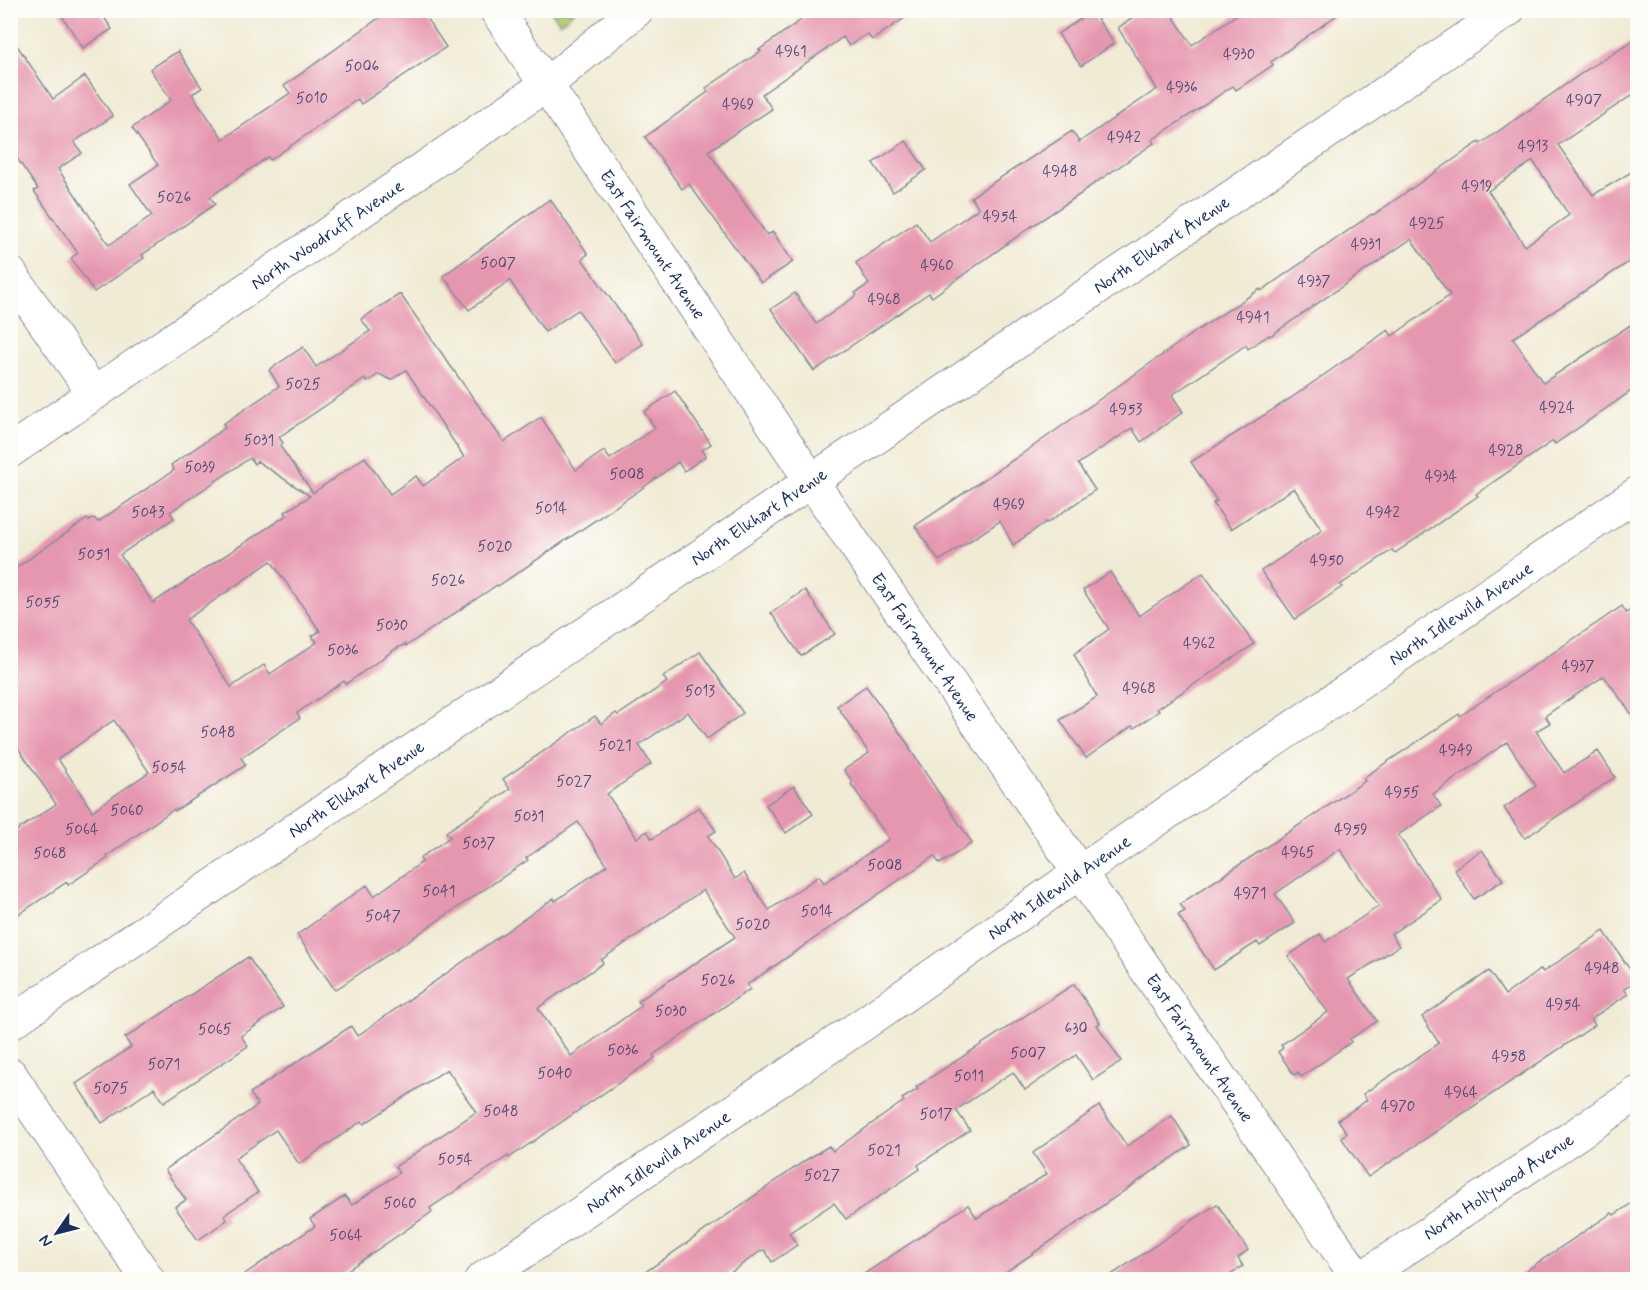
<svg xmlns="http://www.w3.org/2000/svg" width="1648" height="1290" font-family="Mynerve,sans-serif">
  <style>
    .green { fill: #a9c56c; stroke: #627a65; stroke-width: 1.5 }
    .building { fill: #e697b0; fill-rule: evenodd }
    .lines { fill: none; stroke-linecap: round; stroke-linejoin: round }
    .minor-casing { stroke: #868d99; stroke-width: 35 }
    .minor { stroke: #fff; stroke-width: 33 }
    .labels { text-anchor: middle; stroke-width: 5; stroke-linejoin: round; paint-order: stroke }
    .number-label { font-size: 15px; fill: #4e4972 }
    .street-label { font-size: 18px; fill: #1b2f5e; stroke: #fdfcf7 }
  </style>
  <rect width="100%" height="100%" fill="#fdfcf7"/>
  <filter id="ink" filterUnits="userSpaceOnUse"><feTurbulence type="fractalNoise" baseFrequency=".0167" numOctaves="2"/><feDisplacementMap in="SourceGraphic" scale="12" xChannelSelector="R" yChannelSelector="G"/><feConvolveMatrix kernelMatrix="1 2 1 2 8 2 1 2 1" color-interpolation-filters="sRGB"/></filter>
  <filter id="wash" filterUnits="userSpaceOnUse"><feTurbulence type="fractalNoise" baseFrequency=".008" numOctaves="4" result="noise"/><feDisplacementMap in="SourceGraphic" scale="24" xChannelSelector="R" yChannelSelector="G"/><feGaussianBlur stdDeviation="1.35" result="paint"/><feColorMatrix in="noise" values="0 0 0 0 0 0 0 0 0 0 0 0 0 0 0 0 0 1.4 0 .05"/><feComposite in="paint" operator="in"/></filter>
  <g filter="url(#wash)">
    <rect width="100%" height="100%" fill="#f0ebd4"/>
    <path class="green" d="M551 11H575L560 23Z"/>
    <g id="blocks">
      <path class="building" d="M58 10H99L112 29 83 48Z
        M390 10H421L446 47 361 104 358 99 270 160 268 157 210 197 215 204 142 255 144 258 94 292 71 258 78 253 34 191 38 189 10 148V35L53 99 85 76 113 116 74 142 82 153 58 169 109 245 152 216 130 184 158 165 132 128 171 100 150 69 178 51 202 88 192 94 223 139 290 93 284 86Z
        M815 10H916L872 40 867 34 849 46 843 37 762 94 772 109 708 151 767 235 773 232 793 262 761 283 689 184 682 189 645 137 708 92 706 88 761 51 759 50Z
        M1143 10H1169L1192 45 1244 10H1344L1271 62 1273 65 1236 90 1233 86 1152 140 1154 143 1082 192V193L1032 226 932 297 929 293 814 371 771 309 795 293 816 324 857 295 855 293 869 284 856 263 916 222 930 242 979 208 971 197 1072 131 1079 142 1157 89 1118 28Z
        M1092 11 1114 43 1081 66 1058 34Z
        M1638 38V91L1558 145 1593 195 1638 168V256L1513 338 1543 383 1638 320V386L1555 444 1553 441 1476 494 1478 496 1395 553 1392 550 1340 585 1342 587 1295 619 1261 571 1322 530 1294 488 1231 529 1213 503 1217 501 1191 462 1291 398 1388 330 1392 336 1450 295 1411 239 1270 336 1269 335 1248 349 1246 345 1172 395 1183 412 1141 442 1132 428 1078 464 1095 490 1047 523 1046 522 1013 545 1000 521 939 561 915 526 1035 445 1196 331 1260 289 1261 291 1372 214 1373 215 1479 142 1480 144 1591 67ZM1533 161 1569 215 1525 246 1488 191Z
        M906 141 926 170 893 192 873 163Z
        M550 199 588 254 582 259 643 344 615 363 578 310 545 332 510 281 469 310 443 276Z
        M400 294 504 442 541 417 576 470 604 451 610 459 655 428 644 412 675 391 711 444 702 450 706 456 684 471 678 462 637 492 498 586 497 585 406 646 405 644 394 650 346 684 344 681 297 713 300 718 241 758 246 765 175 811 174 809 107 856 108 858 68 885 67 882 10 920V835L56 804 10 736V572L87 519 89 521 94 518 98 522 174 470 171 465 225 428 223 424 279 386 269 370 303 347 316 367 370 331 361 319ZM406 370 464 457 423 486 416 476 390 494 365 457 313 493 280 446 283 443 279 437 365 379 367 382 379 374 391 380ZM250 458 254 464 257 461 310 496 285 512 287 515 153 603 120 555 174 518 170 512ZM271 561 320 631 312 636 317 642 270 674 264 665 231 687 186 620ZM114 720 149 772 92 811 58 759Z
        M1110 572 1139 616 1203 573 1254 644 1157 709 1159 711 1134 728 1132 726 1086 758 1060 720 1097 697 1074 654 1109 629 1083 590Z
        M805 590 835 634 801 656 771 613Z
        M1638 605V723L1604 676 1545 716 1550 723 1536 731 1564 773 1598 751 1615 777 1525 838 1504 808 1536 786 1507 742 1433 794 1441 806 1398 835 1442 900 1391 934 1399 946 1348 979 1377 1021 1350 1039 1351 1042 1301 1077 1298 1072 1294 1075 1278 1052 1283 1048 1281 1045 1328 1012 1288 956 1320 934 1325 942 1379 906 1340 849 1275 894 1295 923 1260 946 1257 942 1214 970 1178 915 1185 911 1180 904 1316 814 1365 781 1363 778 1459 714 1460 716 1622 606 1626 613Z
        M700 652 743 713 707 739 688 712 639 745 651 764 607 794 637 838 647 831 652 839 699 807 716 831 708 836 735 879 744 873 769 910 819 876 824 883 889 839 851 784 853 782 844 770 869 753 837 706 866 686 910 747 909 748 972 843 940 864 934 856 747 985 750 989 653 1055 655 1058 509 1158 508 1156 430 1208 432 1212 333 1280H236L315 1226 310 1219 345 1196 352 1205 399 1173 395 1167 476 1112 447 1069 364 1124 362 1121 299 1164 276 1130 235 1158 258 1192 224 1215 227 1220 198 1240 175 1207 186 1200 165 1170 258 1105 250 1093 351 1026 357 1036 554 898 555 901 607 865 578 822 526 858 528 860 335 990 297 935 367 885 374 896 422 862 420 858 450 837 446 832 510 789 503 779 595 716 601 724 616 713 618 715 667 682 663 677ZM703 890 735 937 638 1001 641 1006 571 1056 538 1008 603 963 601 960Z
        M794 786 813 814 786 833 766 805Z
        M1482 850 1503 880 1474 899 1454 869Z
        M1604 931 1637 980 1624 989 1628 994 1591 1019 1595 1025 1368 1177 1341 1137 1347 1133 1338 1120 1367 1100 1363 1094 1439 1043 1422 1017 1489 971 1505 995 1541 969 1543 972Z
        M248 957 283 1007 241 1036 248 1046 164 1102 154 1088 102 1123 76 1084 131 1047 125 1038Z
        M1074 984 1100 1023 1097 1025 1121 1061 1093 1080 1076 1055 1025 1090 1013 1072 956 1110 970 1130 918 1165 920 1169 846 1219 834 1203 789 1233 797 1245 772 1262 765 1250 761 1251 720 1280H634L806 1160 829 1146 833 1151 904 1101 902 1099 918 1089 916 1087Z
        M1099 1106 1127 1146 1172 1116 1191 1145 994 1280H855L968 1205 977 1218 1047 1174 1033 1153Z
        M1638 1199V1280H1512L1612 1213 1614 1215Z
        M1217 1204 1248 1250 1238 1258 1243 1266 1223 1280H1104Z"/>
    </g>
  </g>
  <g filter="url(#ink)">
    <use href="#blocks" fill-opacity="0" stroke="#868d99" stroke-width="1.5"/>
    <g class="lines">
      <g class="minor-casing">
        <g id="minor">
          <path id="s1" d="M496 10 812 482 1359 1280"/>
          <path d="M10 273 94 394"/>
          <path id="s2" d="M10 451 546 85 637 10"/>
          <path id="s3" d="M10 1023 1508 10"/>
          <path d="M10 1074 148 1280"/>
          <path id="s4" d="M481 1280 862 1025 1080 872 1638 493"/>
          <path id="s5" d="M1359 1280 1638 1093"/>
        </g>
      </g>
      <use href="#minor" class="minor"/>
    </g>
  </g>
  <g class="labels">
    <g class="number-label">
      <text x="791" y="56">4961</text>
      <text x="1239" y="59">4930</text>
      <text x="362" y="71">5006</text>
      <text x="1182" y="92">4936</text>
      <text x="312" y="103">5010</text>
      <text x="1584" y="105">4907</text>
      <text x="738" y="109">4969</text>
      <text x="1124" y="142">4942</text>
      <text x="1533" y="151">4913</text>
      <text x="1060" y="176">4948</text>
      <text x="1477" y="191">4919</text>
      <text x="174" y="202">5026</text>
      <text x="1000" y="221">4954</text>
      <text x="1427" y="228">4925</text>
      <text x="1366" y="249">4931</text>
      <text x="498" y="268">5007</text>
      <text x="937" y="270">4960</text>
      <text x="1314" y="286">4937</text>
      <text x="884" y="304">4968</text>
      <text x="1253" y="322">4941</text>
      <text x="303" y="389">5025</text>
      <text x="1557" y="412">4924</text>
      <text x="1126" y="414">4953</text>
      <text x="259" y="445">5031</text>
      <text x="1506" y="455">4928</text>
      <text x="200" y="472">5039</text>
      <text x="627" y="479">5008</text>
      <text x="1441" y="481">4934</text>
      <text x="1009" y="509">4969</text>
      <text x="551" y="513">5014</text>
      <text x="148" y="517">5043</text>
      <text x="1383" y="517">4942</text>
      <text x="495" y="551">5020</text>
      <text x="94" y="559">5051</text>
      <text x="1327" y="565">4950</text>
      <text x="448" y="585">5026</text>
      <text x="43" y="607">5055</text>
      <text x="392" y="630">5030</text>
      <text x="1199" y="648">4962</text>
      <text x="343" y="655">5036</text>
      <text x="1578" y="671">4937</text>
      <text x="1139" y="693">4968</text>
      <text x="700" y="696">5013</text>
      <text x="218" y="737">5048</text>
      <text x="615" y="750">5021</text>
      <text x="1456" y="755">4949</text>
      <text x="169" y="772">5054</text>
      <text x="574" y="786">5027</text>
      <text x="1402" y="797">4955</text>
      <text x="127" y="815">5060</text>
      <text x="529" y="821">5031</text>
      <text x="82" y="834">5064</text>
      <text x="1351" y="834">4959</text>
      <text x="479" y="848">5037</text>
      <text x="1298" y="857">4965</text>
      <text x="50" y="858">5068</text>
      <text x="885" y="870">5008</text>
      <text x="439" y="896">5041</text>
      <text x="1250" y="898">4971</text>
      <text x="817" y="916">5014</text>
      <text x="383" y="921">5047</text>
      <text x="753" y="929">5020</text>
      <text x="1602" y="973">4948</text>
      <text x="718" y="985">5026</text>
      <text x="1563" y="1009">4954</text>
      <text x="671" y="1016">5030</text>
      <text x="1076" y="1033">630</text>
      <text x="215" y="1034">5065</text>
      <text x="623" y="1055">5036</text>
      <text x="1028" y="1058">5007</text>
      <text x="1509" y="1061">4958</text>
      <text x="164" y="1069">5071</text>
      <text x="555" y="1078">5040</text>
      <text x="969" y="1081">5011</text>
      <text x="111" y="1093">5075</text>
      <text x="1461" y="1097">4964</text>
      <text x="1398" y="1111">4970</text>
      <text x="501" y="1116">5048</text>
      <text x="936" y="1119">5017</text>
      <text x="884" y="1155">5021</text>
      <text x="455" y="1164">5054</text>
      <text x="822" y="1180">5027</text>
      <text x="400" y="1208">5060</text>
      <text x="346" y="1240">5064</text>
    </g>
    <g class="street-label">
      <text dy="6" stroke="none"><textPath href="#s2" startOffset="384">North Woodruff Avenue</textPath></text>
      <text dy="6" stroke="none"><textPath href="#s1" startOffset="282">East Fairmount Avenue</textPath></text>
      <text dy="6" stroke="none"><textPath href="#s3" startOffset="1390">North Elkhart Avenue</textPath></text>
      <text dy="6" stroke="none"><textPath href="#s3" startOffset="904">North Elkhart Avenue</textPath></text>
      <text dy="6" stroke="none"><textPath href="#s4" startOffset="1185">North Idlewild Avenue</textPath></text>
      <text dy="6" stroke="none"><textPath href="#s1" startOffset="768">East Fairmount Avenue</textPath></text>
      <text dy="6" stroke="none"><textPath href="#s3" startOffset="418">North Elkhart Avenue</textPath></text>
      <text dy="6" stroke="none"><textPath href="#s4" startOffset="699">North Idlewild Avenue</textPath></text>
      <text dy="6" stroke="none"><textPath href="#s1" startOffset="1254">East Fairmount Avenue</textPath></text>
      <text dy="6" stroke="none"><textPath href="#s4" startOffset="213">North Idlewild Avenue</textPath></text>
      <text dy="6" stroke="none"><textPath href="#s5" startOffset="168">North Hollywood Avenue</textPath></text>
    </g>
  </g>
  <rect width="1648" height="1290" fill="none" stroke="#fdfcf7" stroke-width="36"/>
  <g transform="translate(57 1233) rotate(235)" stroke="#fdfcf7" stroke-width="4.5" paint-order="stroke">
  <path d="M0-4.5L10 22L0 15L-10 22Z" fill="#1b2f5e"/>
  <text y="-9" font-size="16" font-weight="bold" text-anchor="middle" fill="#1b2f5e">N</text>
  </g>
</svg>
